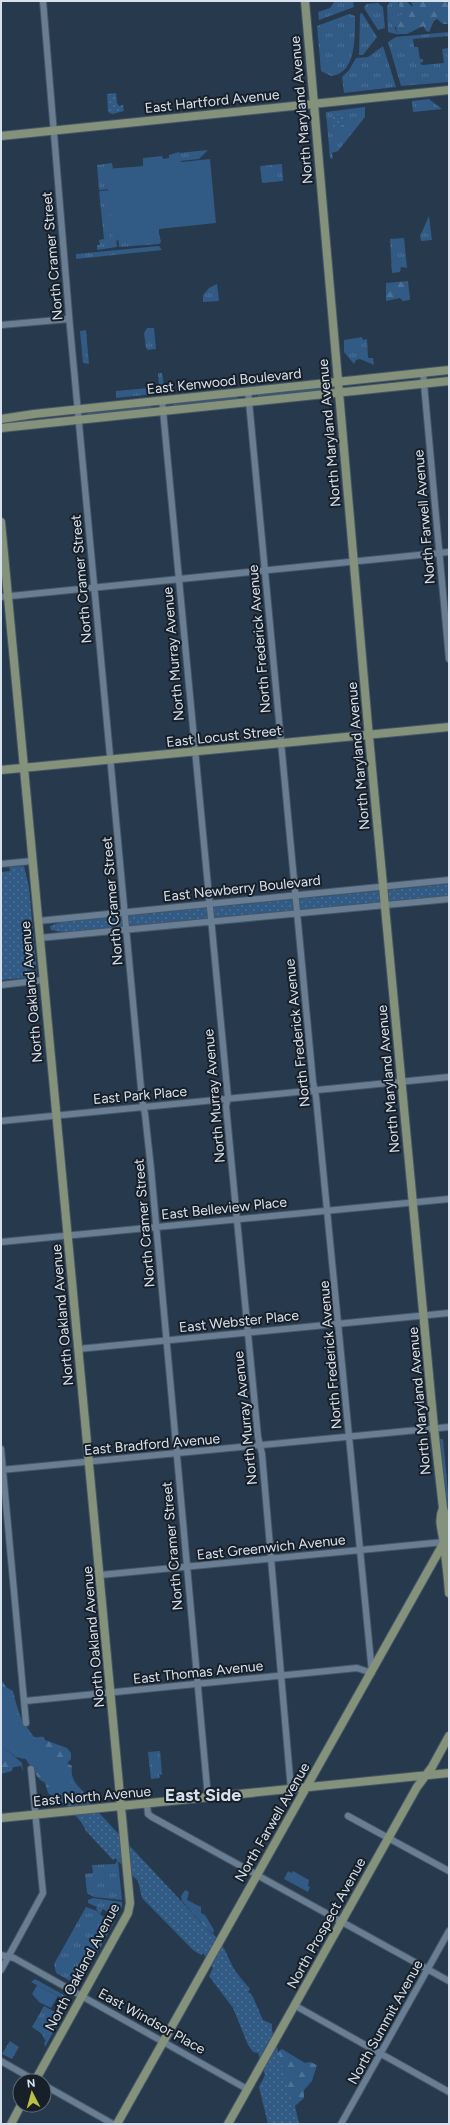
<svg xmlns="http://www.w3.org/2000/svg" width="450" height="2125" font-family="Figtree,sans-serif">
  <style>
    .grass { fill: url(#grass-tufts) }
    .forest { fill: url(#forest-firs) }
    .park { fill: url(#park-dots) }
    .garden { fill: #315a84 }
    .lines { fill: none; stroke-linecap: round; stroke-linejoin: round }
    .street-casing { stroke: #465666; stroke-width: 8 }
    .secondary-casing { stroke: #465666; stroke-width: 10 }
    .street { stroke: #6a7e93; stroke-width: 6 }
    .secondary { stroke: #84927b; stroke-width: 8 }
    .labels { text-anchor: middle; stroke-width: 4; stroke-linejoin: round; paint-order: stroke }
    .street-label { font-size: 14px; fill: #d6e1ed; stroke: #171f28 }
    .district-label { font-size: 18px; font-weight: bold; fill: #d6e1ed; stroke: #171f28 }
  </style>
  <defs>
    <pattern id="grass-tufts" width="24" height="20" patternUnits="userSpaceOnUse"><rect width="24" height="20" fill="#315a84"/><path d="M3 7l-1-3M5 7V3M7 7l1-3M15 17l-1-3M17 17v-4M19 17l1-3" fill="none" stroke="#4e7196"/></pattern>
    <pattern id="forest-firs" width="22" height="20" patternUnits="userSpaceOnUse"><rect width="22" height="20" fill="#315a84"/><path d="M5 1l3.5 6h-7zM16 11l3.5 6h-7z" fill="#4e7196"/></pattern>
    <pattern id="park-dots" width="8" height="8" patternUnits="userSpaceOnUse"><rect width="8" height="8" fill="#315a84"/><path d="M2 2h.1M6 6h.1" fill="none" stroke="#4e7196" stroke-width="1.8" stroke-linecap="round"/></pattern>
  </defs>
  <rect width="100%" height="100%" fill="#27394c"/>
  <path class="grass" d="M335 1H353L354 7 319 20 318 12 330 8Z
    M398 1V4L407 10V13L392 19 397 34 399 35 388 32 387 6 390 2Z
    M378 3 383 7 385 28 378 30 364 8 366 4Z
    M362 13 377 37 363 55H359L360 14Z
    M349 14 355 16C355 34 357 74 331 76L321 71 317 26Z
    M449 32V36L413 39 414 47H418L420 59H423V62L420 63 422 65 444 63 442 49 448 48 449 82 401 86 388 42 396 37Z
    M383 46 396 87 344 93 342 77 349 70 356 58 368 57Z
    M429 99 442 109 413 112 412 101Z
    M365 107V117L338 151 332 153 333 159 330 158 326 112Z
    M208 150 199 159 180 161 179 153Z
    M112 163 113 169H109L111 189 99 190 97 165Z
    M282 164 283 181 262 183 260 166Z
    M111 190 117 247 97 250V245H100L99 240 104 239 99 191Z
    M429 216 432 240 421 241 420 236Z
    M158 229 161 242 159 244 119 247 118 234Z
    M404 238 407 268 401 267 400 272 392 273 390 239Z
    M159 246 162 250 76 259V254Z
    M217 284 219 301 203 302V295L209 288Z
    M147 328H154L156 349 148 350 146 348 144 333Z
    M86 330 89 364 83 363 80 331Z
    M362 337 363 340 367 339 368 358H373L374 365 360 359 356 360 354 364 344 352V340Z
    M158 373H162L165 393 116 398V391L159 387Z
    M326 386V388L310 393 258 398V395L274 390Z
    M231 395 238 397V400L172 406 174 403Z
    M150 404 152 409 87 415V412Z
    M440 1439H443L449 1503 448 1514Z
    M1 1745 22 1763 23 1772 21 1766 1 1769 17 1763 1 1760Z
    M160 1751 162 1774 159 1775 160 1778 151 1779 148 1752Z
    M118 1860 122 1900 94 1897 87 1893 85 1874 93 1873 92 1865 115 1864Z
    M93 1898 122 1902V1907L115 1920 111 1917 112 1915 103 1909 100 1914 96 1909 97 1907 88 1903V1900Z
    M86 1907 97 1911 102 1916 115 1921 79 1986 56 1973 54 1964Z
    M35 1979 71 1999 45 2047 44 2042H46L42 2034 32 2027 44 2006 59 2014 66 2000 31 1982Z
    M10 2041 19 2047 12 2059 2 2054Z"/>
  <path class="forest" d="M398 1 407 2 413 7 411 1H449V24H443L437 19 434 21 429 32 426 31 423 26 407 34H397L396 27 392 26V18L407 13V10L400 9Z
    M408 281 410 300 403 301 400 298 386 301V283Z
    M1 1679 6 1687 13 1691C15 1700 24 1735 35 1737 38 1738 41 1736 44 1737L45 1740 67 1748 71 1753V1759L67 1763 72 1766C70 1781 78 1786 88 1796L85 1799 61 1803 48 1793 45 1783 39 1779 25 1758 1 1698Z
    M12 1758 17 1764 13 1766 12 1771 1 1774V1760Z
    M185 1890 189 1892 187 1900 201 1907V1913L205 1915 214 1930 213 1933 209 1931 182 1901 181 1896Z
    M282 2049 305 2063 310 2062 317 2065 312 2081 304 2090V2098L295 2106 299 2124 273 2062 279 2051Z"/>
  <path class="park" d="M116 93 117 103 119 106 123 105 124 111 112 114 108 112 107 94Z
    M331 121a7 7 0 1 1 14 0a7 7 0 1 1-14 0Z
    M24 866 29 887 37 974 33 977 1 980V872L10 871 9 867Z
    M449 884V896L68 933 51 930 50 926 61 922Z
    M1 1683 4 1692 16 1711 48 1758 209 1931C221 1938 226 1953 231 1963 235 1973 244 1981 250 1989L248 1992 252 1995 263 2020 272 2024V2030L299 2124H268L259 2087 265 2075 258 2053 253 2052 248 2045 233 2008 209 1976 213 1968 203 1953 201 1955 193 1950 142 1898 138 1881 115 1858 113 1860 86 1831 81 1822 26 1759 16 1757 1 1745Z"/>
  <path class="garden" d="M179 152 181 162 210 159 216 223 159 229V236L113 241 106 169 143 166V158L162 156 163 159 169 158V155Z
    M1 1683C20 1728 54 1765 88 1800L63 1803 26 1759 16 1757 1 1745Z
    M288 1871 292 1873 293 1871 309 1880 308 1886 310 1887 308 1892 284 1879Z
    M37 1985 58 1996 51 2008 39 2002 32 1994Z"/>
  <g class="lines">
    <g class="street-casing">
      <path id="street" d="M43 1 70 327 142 1099 145 1114 151 1169 208 1798
        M1 325 69 319
        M423 373 449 659
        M162 400 228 1098 226 1106 258 1437 262 1454 291 1790
        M1 597 449 552
        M1 864 32 861
        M38 921 449 880
        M39 938 449 899
        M1 985 43 980
        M1 1121 449 1077
        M1 1242 449 1199
        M78 1349 449 1313
        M1 1449 26 1723
        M1 1470 449 1427
        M100 1575 444 1542
        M25 1701 357 1668 372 1673 316 1097 313 1082 248 391
        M147 1804 148 1814 152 1817 449 1981
        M348 1816 449 1871
        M1 1955 14 1958 247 2089
        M1 1970 43 1893 31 1769
        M294 2005 449 2092
        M1 2061 36 2081
        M44 2085 113 2124
        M341 2124 449 1931"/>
    </g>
    <g class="secondary-casing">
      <path id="secondary" d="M305 1 368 726 434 1428 443 1508 446 1520 444 1542
        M1 136 449 90
        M1 419 34 414 449 370
        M1 428 449 381
        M1 522 130 1903 128 1913 35 2081
        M1 770 449 727
        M443 1508C437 1522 443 1531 444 1545 446 1561 448 1577 449 1593
        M1 1818 449 1773
        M11 2124 21 2105
        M117 2124 447 1537
        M228 2124 417 1787 432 1767 449 1736"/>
    </g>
    <use href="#street" class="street"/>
    <use href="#secondary" class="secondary"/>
  </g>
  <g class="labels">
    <g class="street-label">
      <text transform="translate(212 101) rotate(-6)" y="5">East Hartford Avenue</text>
      <text transform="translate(301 110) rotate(-95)" y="5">North Maryland Avenue</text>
      <text transform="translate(52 256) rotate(-95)" y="5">North Cramer Street</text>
      <text transform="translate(224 381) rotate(-6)" y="5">East Kenwood Boulevard</text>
      <text transform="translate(329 433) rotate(-95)" y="5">North Maryland Avenue</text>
      <text transform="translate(424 517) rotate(-95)" y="5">North Farwell Avenue</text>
      <text transform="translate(81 579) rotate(-95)" y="5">North Cramer Street</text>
      <text transform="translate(259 639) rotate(-95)" y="5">North Frederick Avenue</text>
      <text transform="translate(173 654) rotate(-95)" y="5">North Murray Avenue</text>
      <text transform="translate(224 736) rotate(-6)" y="5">East Locust Street</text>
      <text transform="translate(358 756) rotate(-95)" y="5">North Maryland Avenue</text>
      <text transform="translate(242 888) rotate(-6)" y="5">East Newberry Boulevard</text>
      <text transform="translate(112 901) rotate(-95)" y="5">North Cramer Street</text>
      <text transform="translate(31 992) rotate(-95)" y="5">North Oakland Avenue</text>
      <text transform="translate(297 1033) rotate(-96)" y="5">North Frederick Avenue</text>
      <text transform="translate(388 1079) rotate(-95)" y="5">North Maryland Avenue</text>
      <text transform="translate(140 1095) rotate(-5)" y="5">East Park Place</text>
      <text transform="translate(214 1096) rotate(-95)" y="5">North Murray Avenue</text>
      <text transform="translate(224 1208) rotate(-6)" y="5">East Belleview Place</text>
      <text transform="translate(144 1223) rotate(-95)" y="5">North Cramer Street</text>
      <text transform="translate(62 1315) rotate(-95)" y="5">North Oakland Avenue</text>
      <text transform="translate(239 1321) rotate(-6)" y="5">East Webster Place</text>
      <text transform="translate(330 1355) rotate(-95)" y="5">North Frederick Avenue</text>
      <text transform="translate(419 1401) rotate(-95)" y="5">North Maryland Avenue</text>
      <text transform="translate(245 1418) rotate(-96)" y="5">North Murray Avenue</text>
      <text transform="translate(152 1444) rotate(-5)" y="5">East Bradford Avenue</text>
      <text transform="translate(172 1546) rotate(-95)" y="5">North Cramer Street</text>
      <text transform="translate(271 1547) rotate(-6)" y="5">East Greenwich Avenue</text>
      <text transform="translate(93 1637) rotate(-95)" y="5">North Oakland Avenue</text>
      <text transform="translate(198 1672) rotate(-6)" y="5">East Thomas Avenue</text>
      <text transform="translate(92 1796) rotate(-5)" y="5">East North Avenue</text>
      <text transform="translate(272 1822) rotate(-60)" y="5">North Farwell Avenue</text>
      <text transform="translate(326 1923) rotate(-61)" y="5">North Prospect Avenue</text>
      <text transform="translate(82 1967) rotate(-62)" y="5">North Oakland Avenue</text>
      <text transform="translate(152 2021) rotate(29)" y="5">East Windsor Place</text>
      <text transform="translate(385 2022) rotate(-61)" y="5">North Summit Avenue</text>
    </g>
    <g class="district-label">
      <text x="203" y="1801">East Side</text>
    </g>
  </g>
  <rect width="450" height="2125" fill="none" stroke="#d6e1ed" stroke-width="4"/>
  <g transform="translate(32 2093) rotate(354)"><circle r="19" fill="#171f28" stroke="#636d77"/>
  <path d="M0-3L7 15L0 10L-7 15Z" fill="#bebf42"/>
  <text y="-6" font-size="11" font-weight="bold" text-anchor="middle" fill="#d6e1ed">N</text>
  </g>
</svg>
